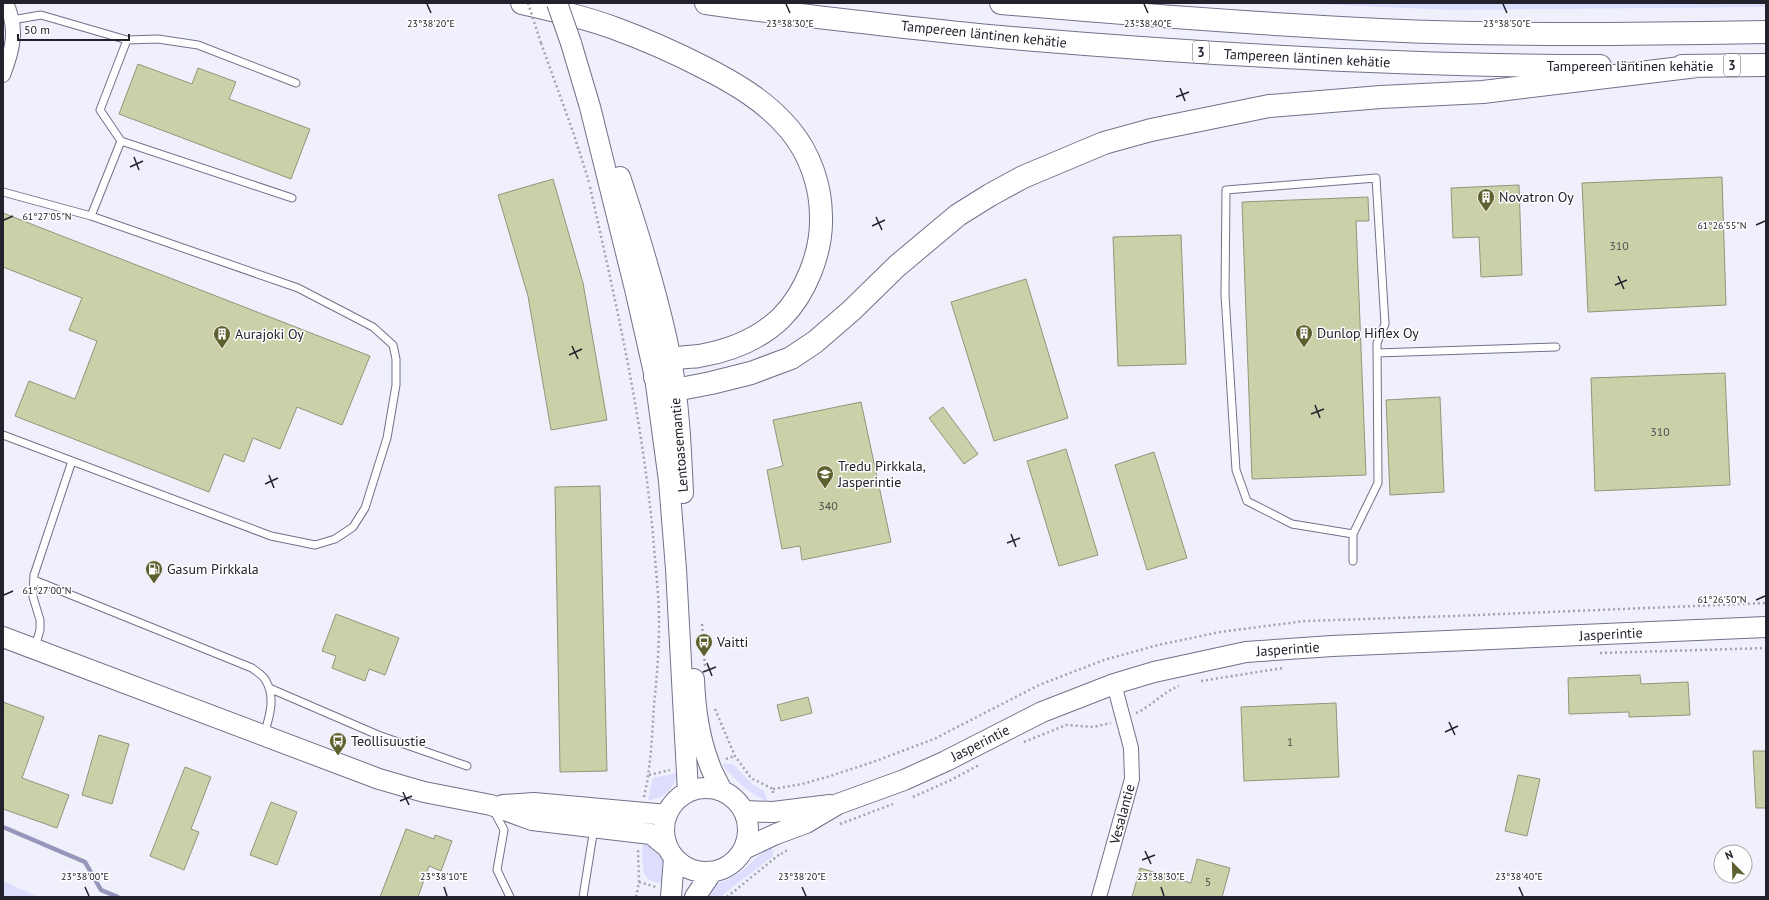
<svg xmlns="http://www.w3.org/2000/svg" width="1769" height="900" font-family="'PT Sans',sans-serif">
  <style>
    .green { fill: #ddddfe }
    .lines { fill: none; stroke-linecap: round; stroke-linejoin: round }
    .stream { stroke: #9796ba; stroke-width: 4.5 }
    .building { fill: #ccd0a9; stroke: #929579 }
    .lane-casing { stroke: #71718b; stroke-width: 9 }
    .street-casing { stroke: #71718b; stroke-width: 16 }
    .secondary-casing { stroke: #71718b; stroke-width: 22 }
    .highway-casing { stroke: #71718b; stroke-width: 24 }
    .path { stroke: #a2a2ae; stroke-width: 2.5; stroke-dasharray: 2 3; stroke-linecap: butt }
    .lane { stroke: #fff; stroke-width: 7 }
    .street { stroke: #fff; stroke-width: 14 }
    .secondary { stroke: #fff; stroke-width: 20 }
    .highway { stroke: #fff; stroke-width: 22 }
    .secondary-bridge-casing { stroke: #71718b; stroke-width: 22; stroke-linecap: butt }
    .path-bridge { stroke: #a2a2ae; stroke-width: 2.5; stroke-dasharray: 2 3; stroke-linecap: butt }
    .secondary-bridge { stroke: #fff; stroke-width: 20 }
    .ticks { fill: none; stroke: #22212c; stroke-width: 1.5 }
    .labels { text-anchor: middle; stroke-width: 3; stroke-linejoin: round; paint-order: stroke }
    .number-label { font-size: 12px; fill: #4c4d4b }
    .shield { fill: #fefefe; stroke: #64636b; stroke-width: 1 }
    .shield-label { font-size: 13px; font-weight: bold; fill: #22212c }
    .street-label { font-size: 14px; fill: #22212c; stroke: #fefefe }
    .poi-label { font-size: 14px; fill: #22212c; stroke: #fefefe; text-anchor: start }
    .ticks-label { font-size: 10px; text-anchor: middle; fill: #22212c; stroke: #fefefe; stroke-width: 3; stroke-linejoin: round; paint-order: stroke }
  </style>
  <rect width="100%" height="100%" fill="#f0f0fc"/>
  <path class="green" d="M1295 3H1766V7L1449 10Z
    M724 764H733L752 784 764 791 767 800 766 801C747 791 738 783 724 767Z
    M677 773C674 789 665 799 648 800L653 778Z
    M643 842H646C667 858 664 859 666 885 660 883 653 882 648 879 641 875 642 850 643 842Z
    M772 845 773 856 720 897 704 896 714 885 729 879 742 871 766 849Z
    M3 881 38 897H3Z"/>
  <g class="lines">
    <path class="stream" d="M3 827 85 862 101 890 118 897"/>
  </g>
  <path class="building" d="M138 64 192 84 198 68 236 82 229 99 310 129 291 179 119 114Z
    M1722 177 1726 305 1588 312 1582 183Z
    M553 179 583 283 607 420 551 430 528 296 498 195Z
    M1519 185 1522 275 1481 277 1479 237 1453 238 1451 188Z
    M1368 197 1369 221H1356L1366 475 1252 479 1242 202Z
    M3 213 370 356 342 425 297 407 280 449 253 438 244 462 224 454 209 492 15 416 29 381 75 399 97 341 69 330 82 298 3 267Z
    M1181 235 1186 364 1118 366 1113 237Z
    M1026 279 1068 418 994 441 951 302Z
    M1725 373 1730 485 1595 491 1591 378Z
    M1440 397 1444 492 1390 495 1386 400Z
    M861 402 891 542 802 560 800 546 782 549 767 470 783 466 773 420Z
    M943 407 978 454 964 464 929 418Z
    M1066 449 1098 555 1059 566 1027 461Z
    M1154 452 1187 558 1147 570 1115 465Z
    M600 486 607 771 560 772 555 487Z
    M336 614 399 638 385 675 369 669 365 681 332 668 336 656 322 651Z
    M1640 675 1641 684 1688 682 1690 715 1629 717V712L1569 714 1568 678Z
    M808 697 812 713 781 721 777 705Z
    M3 702 44 717 22 778 69 795 57 828 3 809Z
    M1336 703 1339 777 1244 781 1241 707Z
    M99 735 129 744 112 804 82 795Z
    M1753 751H1766V808H1756Z
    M185 767 211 777 191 829 199 832 184 870 150 856Z
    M1518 775 1540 779 1527 836 1505 831Z
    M271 802 297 812 277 865 250 855Z
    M406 829 434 839 435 835 452 841 441 871 429 866 418 897H380Z
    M1197 859 1230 868 1222 897H1132L1140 868 1191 883Z"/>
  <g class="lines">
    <g class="lane-casing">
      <path id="lane" d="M12 20 41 15 127 40 158 39 198 45 296 83
        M127 40 100 110 121 141 292 198
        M3 192 91 216 298 288 373 327 393 345 396 359V385L387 438 365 508 353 527 335 539 315 545 271 536 3 435
        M91 216 121 141
        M1377 353 1556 347
        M1353 534 1292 524 1247 501 1236 470 1225 295 1226 190 1376 178 1385 324 1377 343 1378 483 1353 534V561
        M34 580 252 668C257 672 264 676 266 681 276 698 269 718 264 735
        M35 647 40 630V620L33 597 34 575 72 461
        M269 688 378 735 467 766
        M494 811 504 830 497 870 510 897
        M583 897 594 828"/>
    </g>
    <g class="street-casing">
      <path id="street" d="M3 75C13 49 18 29 6 3
        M1099 897 1132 779 1131 748 1114 684"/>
    </g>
    <g class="secondary-casing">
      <path id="secondary" d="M571 43 590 107 636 293 655 377 669 481 676 569 688 792
        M620 177C640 237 659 298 671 360 679 403 681 449 683 493
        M3 637 379 779 424 792 491 805 532 820 651 834 667 847
        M694 679C695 706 699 737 709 763 712 773 718 782 722 791
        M664 830a42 42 0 1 1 84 0a42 42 0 1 1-84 0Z
        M503 805 534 803 667 815
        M744 811 773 812 830 805
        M744 849 776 834 806 823 838 804 904 780 946 761 1042 712 1114 684 1154 672 1246 652 1332 646 1766 627
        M671 897 674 858
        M695 897 712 872"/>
    </g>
    <g class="highway-casing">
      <path id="highway" d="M522 3C553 10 584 17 614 28 644 39 674 52 703 67 735 83 767 102 790 130 810 154 821 186 821 217 822 252 806 293 781 318 759 339 729 351 699 356 692 357 676 357 670 360 665 364 659 372 655 377L675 390 711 383 751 373 791 358 815 342 851 311 897 266 958 215 990 195 1023 177 1104 143 1151 130 1269 106 1381 97 1483 92 1697 66
        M706 3 742 8C828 18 914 29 1000 37 1199 54 1399 66 1600 66
        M1001 3C1128 14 1254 24 1381 30 1509 36 1638 34 1766 32
        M1682 66 1766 65"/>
    </g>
    <path class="path" d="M541 43 573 132 589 182
      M590 187C616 303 642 416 653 535 655 563 659 593 659 621 659 649 657 677 654 705 652 736 651 767 644 797
      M702 624 705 666
      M1600 653 1766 648
      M1201 681 1283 668
      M715 709 735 756 751 778 773 789V795
      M1136 713C1152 706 1163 692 1179 686
      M1024 742 1066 725 1093 727 1111 723
      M726 759 735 756
      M649 775 670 770
      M773 789 802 784 827 777 873 762 934 739 1039 685 1104 660 1158 645 1220 632 1305 621 1454 616 1766 603
      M913 797 951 780 979 765
      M840 824 893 804
      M781 854 789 849
      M639 882 656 887
      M636 897 639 882 638 850
      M727 897 781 853"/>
    <use href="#lane" class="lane"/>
    <use href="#street" class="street"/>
    <use href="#secondary" class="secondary"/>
    <use href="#highway" class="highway"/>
    <g class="secondary-bridge-casing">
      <path id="secondary-bridge" d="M557 3 571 43"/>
    </g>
    <path class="path-bridge" d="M528 3 541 43"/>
    <use href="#secondary-bridge" class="secondary-bridge"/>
  </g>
  <path class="ticks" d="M427 4 431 13M786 4 790 13M1144 4 1148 13M1503 4 1507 13M1180 88 1185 101M1176 97 1189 92M134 157 139 170M130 167 143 161M876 217 882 230M4 220 13 216M1756 225 1765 221M872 226 885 220M1618 276 1624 289M1615 285 1627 280M572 346 578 359M569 355 582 349M1315 405 1320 418M1311 414 1324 409M269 475 274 488M265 484 278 478M1011 534 1016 547M1007 543 1020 538M4 595 13 591M1756 600 1765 596M707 663 712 676M703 672 716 667M1449 722 1455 735M1445 732 1458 726M403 792 409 805M400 801 412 796M1145 851 1151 864M1142 860 1155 855M85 887 89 896M444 887 447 896M802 887 806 896M1161 887 1164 896M1519 887 1523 896"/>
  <defs>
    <g id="building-pin" transform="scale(0.9)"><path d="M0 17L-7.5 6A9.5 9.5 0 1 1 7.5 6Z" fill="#5e612f" stroke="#fefefe"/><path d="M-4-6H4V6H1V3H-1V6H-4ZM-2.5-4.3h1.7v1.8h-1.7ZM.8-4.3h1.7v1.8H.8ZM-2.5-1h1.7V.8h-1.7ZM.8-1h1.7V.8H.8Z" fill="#fff"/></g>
    <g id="school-pin" transform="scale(0.9)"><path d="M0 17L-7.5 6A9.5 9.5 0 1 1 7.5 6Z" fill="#5e612f" stroke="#fefefe"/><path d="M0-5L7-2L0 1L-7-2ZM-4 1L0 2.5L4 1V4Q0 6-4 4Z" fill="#fff"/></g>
    <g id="fuel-pin" transform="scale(0.9)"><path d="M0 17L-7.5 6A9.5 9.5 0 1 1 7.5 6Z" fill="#5e612f" stroke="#fefefe"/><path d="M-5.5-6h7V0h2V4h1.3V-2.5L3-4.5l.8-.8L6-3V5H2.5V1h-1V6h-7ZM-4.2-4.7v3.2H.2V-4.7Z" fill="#fff"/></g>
    <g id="bus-pin" transform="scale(0.9)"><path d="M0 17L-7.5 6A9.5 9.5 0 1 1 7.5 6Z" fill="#5e612f" stroke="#fefefe"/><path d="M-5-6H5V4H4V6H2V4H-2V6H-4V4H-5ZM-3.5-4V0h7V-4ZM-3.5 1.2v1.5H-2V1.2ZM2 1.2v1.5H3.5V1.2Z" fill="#fff"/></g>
  </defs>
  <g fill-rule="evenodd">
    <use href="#building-pin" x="1486" y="197"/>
    <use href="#building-pin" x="1304" y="333"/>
    <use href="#building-pin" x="222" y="334"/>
    <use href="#school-pin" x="825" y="474"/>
    <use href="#fuel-pin" x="154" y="569"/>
    <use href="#bus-pin" x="704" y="642"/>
    <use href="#bus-pin" x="338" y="741"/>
  </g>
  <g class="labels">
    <g class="number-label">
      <text x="1619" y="250">310</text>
      <text x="1660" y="436">310</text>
      <text x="828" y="510">340</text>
      <text x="1290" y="746">1</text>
      <text x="1208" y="886">5</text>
    </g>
    <g class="shield">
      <rect x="1193" y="41" width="16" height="22" rx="3"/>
      <rect x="1724" y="54" width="16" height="22" rx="3"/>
    </g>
    <g class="shield-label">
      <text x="1201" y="57">3</text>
      <text x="1732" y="70">3</text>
    </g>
    <g class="street-label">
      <text transform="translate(984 34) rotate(6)" y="5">Tampereen läntinen kehätie</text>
      <text transform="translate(1307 58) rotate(3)" y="5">Tampereen läntinen kehätie</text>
      <text x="1630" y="71">Tampereen läntinen kehätie</text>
      <text transform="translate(679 445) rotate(-95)" y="5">Lentoasemantie</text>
      <text transform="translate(1611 634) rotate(-3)" y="5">Jasperintie</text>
      <text transform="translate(1288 649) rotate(-4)" y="5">Jasperintie</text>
      <text transform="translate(980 743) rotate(-27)" y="5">Jasperintie</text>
      <text transform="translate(1122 814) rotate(-75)" y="5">Vesalantie</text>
    </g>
    <g class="poi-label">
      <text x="1499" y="202">Novatron Oy</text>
      <text x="1317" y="338">Dunlop Hiflex Oy</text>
      <text x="235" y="339">Aurajoki Oy</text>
      <text x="838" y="471">Tredu Pirkkala,<tspan x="838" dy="16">Jasperintie</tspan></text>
      <text x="167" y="574">Gasum Pirkkala</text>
      <text x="717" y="647">Vaitti</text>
      <text x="351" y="746">Teollisuustie</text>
    </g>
  </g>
  <g class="ticks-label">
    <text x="431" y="27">23°38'20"E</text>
    <text x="790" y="27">23°38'30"E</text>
    <text x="1148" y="27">23°38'40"E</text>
    <text x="1507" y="27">23°38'50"E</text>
    <text x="47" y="220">61°27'05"N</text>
    <text x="1722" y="229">61°26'55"N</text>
    <text x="47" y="594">61°27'00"N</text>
    <text x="1722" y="603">61°26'50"N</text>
    <text x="85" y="880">23°38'00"E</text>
    <text x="444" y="880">23°38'10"E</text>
    <text x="802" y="880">23°38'20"E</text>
    <text x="1161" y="880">23°38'30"E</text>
    <text x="1519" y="880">23°38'40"E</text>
  </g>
  <rect width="1769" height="900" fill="none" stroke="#22212c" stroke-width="8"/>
  <g transform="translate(1733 864) rotate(337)"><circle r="19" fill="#fefefe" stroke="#a6a6aa"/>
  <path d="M0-3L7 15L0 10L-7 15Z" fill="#5e612f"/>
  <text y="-6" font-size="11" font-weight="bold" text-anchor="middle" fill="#22212c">N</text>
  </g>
  <path d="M18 34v6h111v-6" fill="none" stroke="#22212c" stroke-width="2"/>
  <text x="24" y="34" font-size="12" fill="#22212c" stroke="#fefefe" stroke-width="3" paint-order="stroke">50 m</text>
</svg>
